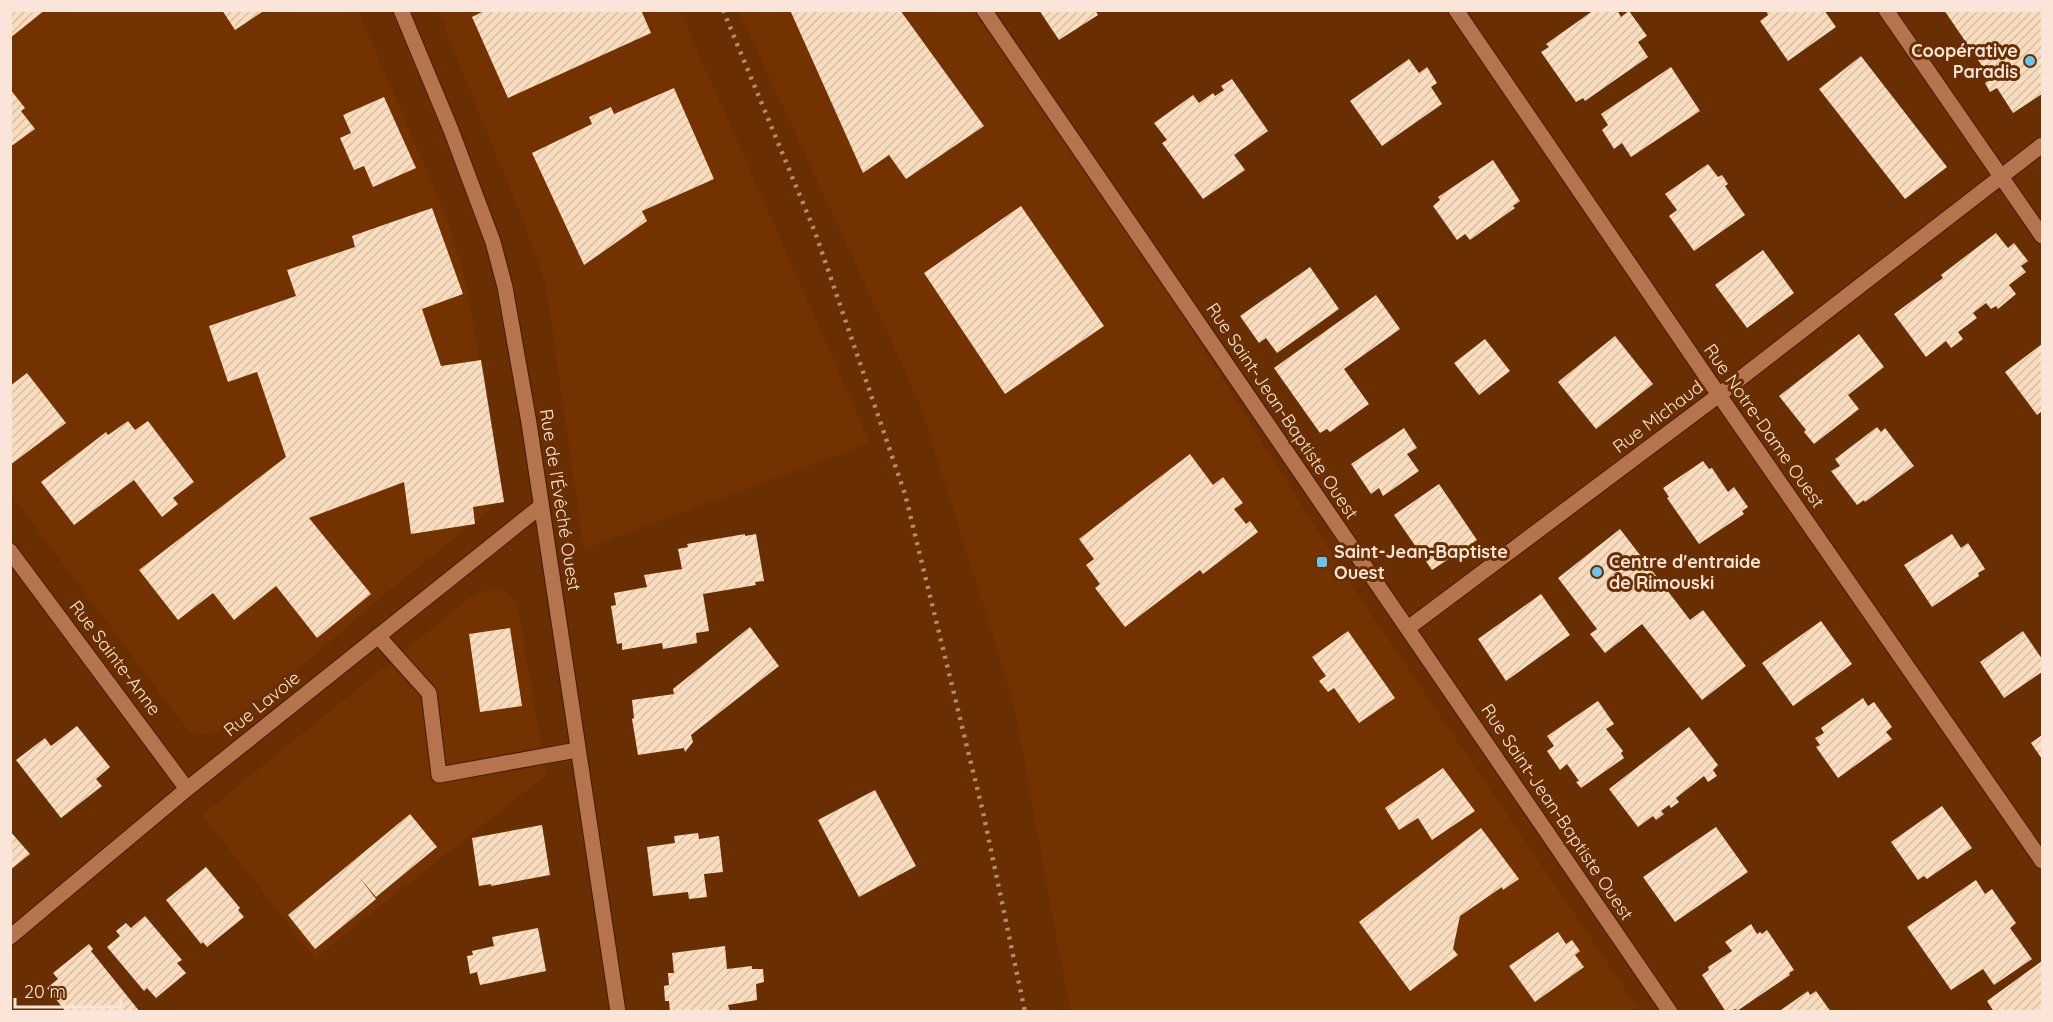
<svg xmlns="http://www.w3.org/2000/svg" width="2053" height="1022" font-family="Quicksand,sans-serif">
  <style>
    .built { fill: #733200 }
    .building { fill: url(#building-hatch) }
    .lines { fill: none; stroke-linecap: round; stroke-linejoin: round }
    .service-casing { stroke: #451a00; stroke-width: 17 }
    .minor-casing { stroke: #451a00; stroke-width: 17 }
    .tertiary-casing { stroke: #451a00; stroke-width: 17 }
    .service { stroke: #b5744e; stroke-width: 15 }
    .minor { stroke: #b5744e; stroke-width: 15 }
    .tertiary { stroke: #b5744e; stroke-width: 15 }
    .rail { stroke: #b38b6f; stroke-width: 4.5; stroke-dasharray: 3 6; stroke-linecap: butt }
    .poi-dot { fill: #66c4ef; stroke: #692f03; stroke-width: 2 }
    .labels { text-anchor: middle; stroke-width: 6; stroke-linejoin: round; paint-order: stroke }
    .poi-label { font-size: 18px; font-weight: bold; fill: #fbe5d9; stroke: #692f03; text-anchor: start }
    .street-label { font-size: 18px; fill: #fbe5d9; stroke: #692f03 }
  </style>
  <defs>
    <pattern id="building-hatch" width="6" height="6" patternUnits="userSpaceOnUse" patternTransform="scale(1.5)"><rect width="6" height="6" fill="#f9ddbe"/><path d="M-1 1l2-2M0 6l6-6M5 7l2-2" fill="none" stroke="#d6bfa5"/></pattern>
  </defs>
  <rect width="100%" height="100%" fill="#692f03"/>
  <path class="built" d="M11 11H358L446 215 467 285 500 488 499 497 487 512 371 605 321 650 220 730 205 735 193 733 184 725 11 494Z
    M438 11H680L870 443 584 549 546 284 523 221Z
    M739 11H992L1351 584 1640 1011H1070L1013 700 920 404Z
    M490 589 505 592 515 599 518 607 546 775 315 958 202 815 471 597Z"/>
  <path class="building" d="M10 10H45L10 38Z
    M222 10H265L235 30Z
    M486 10H641L651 33 508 98 472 17Z
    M790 10H900L984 126 906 179 889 155 863 173Z
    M1039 10H1095L1098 15 1059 40Z
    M1594 10H1617L1621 17 1629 11 1647 36 1638 42 1648 57 1585 101 1583 98 1576 102 1541 52 1549 47 1546 44Z
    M1766 10H1824L1836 27 1788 61 1760 21 1768 15Z
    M1944 10H2042V94L2013 113 1997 88 1990 92 1985 83 1991 79Z
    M1861 56 1947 167 1905 199 1819 89Z
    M1409 59 1419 73 1427 67 1437 83 1431 87 1442 104 1382 146 1350 101Z
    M1671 67 1700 111 1631 157 1622 143 1614 149 1602 130 1608 125 1601 114Z
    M1232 79 1268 131 1234 155 1245 170 1203 199 1162 143 1167 140 1154 123 1193 95 1199 103 1213 93 1215 96 1224 90 1221 86Z
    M674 88 714 179 642 211 647 221 584 265 532 153 592 124 589 117 611 107 614 114Z
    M10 89 25 108 21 111 35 129 10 147Z
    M384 97 416 168 373 187 364 166 354 170 340 138 351 133 343 115Z
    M1493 160 1520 201 1513 206 1515 208 1470 240 1465 234 1457 240 1433 206 1440 200 1438 197Z
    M1708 164 1718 177 1722 175 1728 184 1725 186 1745 215 1694 251 1669 216 1677 210 1665 194Z
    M1021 206 1104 326 1005 394 924 273Z
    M432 208 463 294 422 309 441 366 481 360 504 502 473 507 475 524 411 534 404 482 309 518 371 594 317 638 276 586 234 620 213 593 178 620 139 570 286 457 257 372 228 382 209 326 296 296 287 270 355 247 352 236Z
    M1996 233 2008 248 2014 243 2028 261 2021 266 2026 272 2009 285 2016 294 1998 309 1996 306 1991 309 1986 303 1973 313 1977 318 1958 332 1963 339 1951 348 1946 341 1926 357 1894 314 1943 278 1941 275Z
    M1763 250 1794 293 1747 328 1715 285Z
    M1310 267 1339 309 1277 353 1266 338 1259 343 1240 316Z
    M1376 295 1400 329 1344 369 1369 404 1330 432 1327 429 1320 433 1274 368Z
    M1859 334 1884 367 1848 395 1859 409 1814 444 1804 432 1806 430 1779 396Z
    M1615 336 1653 384 1596 429 1558 382Z
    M1485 339 1510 371 1479 395 1454 363Z
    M2042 344V411L2037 415 2005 372Z
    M27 373 66 423 10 465V386Z
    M128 421 135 430 148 421 194 482 173 498 178 504 162 517 134 480 74 525 41 482 106 432 108 435Z
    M1877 427 1881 432 1885 428 1914 466 1865 502 1864 500 1857 505 1831 471 1840 466 1835 459Z
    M1404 428 1417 448 1407 454 1419 471 1383 496 1379 488 1371 494 1351 464Z
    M1190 454 1213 485 1223 477 1243 503 1234 509 1246 524 1250 521 1258 532 1203 574 1200 570 1125 627 1095 588 1100 584 1086 565 1094 559 1079 539Z
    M1703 461 1709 469 1712 468 1728 492 1734 487 1748 507 1742 511 1744 514 1699 544 1667 498 1669 497 1663 488Z
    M1439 484 1477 540 1432 570 1394 515Z
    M1620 529 1690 620 1703 610 1746 666 1702 700 1642 624 1605 653 1590 634 1597 629 1558 578Z
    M745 534V536L756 534 764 581 755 582 756 585 703 594 709 631 696 633 697 643 663 649 662 643 622 650V643L617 644 611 606 616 605 614 593 647 587 644 575 682 569 678 549 688 547 687 544Z
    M1952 534 1961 548 1968 543 1985 569 1978 573 1979 576 1932 607 1904 565Z
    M1541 594 1570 635 1506 681 1478 639Z
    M1821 621 1852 664 1793 706 1762 663Z
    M750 627 779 666 691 735 693 742 685 752 684 748 638 755 632 719 634 718 632 700 674 694 673 689Z
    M510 628 522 706 480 712 469 634Z
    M1348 631 1395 698 1359 723 1334 688 1328 692 1319 681 1326 676 1312 657Z
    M2023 631 2042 659V672L2004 698 1980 662Z
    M1863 698 1868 706 1874 702 1892 727 1886 732 1892 739 1838 778 1816 747 1820 745 1815 738 1824 733 1821 728Z
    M1598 701 1614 724 1606 729 1623 751 1621 753 1624 758 1581 788 1576 782 1579 781 1567 764 1560 770 1547 751 1554 746 1547 736Z
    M77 726 110 767 96 779 102 786 61 818 16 760 45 738 51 746Z
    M1689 727 1718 765 1713 770 1717 776 1708 782 1704 776 1676 798 1679 802 1671 808 1669 805 1661 811 1664 814 1656 820 1653 816 1638 827 1609 789Z
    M2042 735V759L2031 743Z
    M1443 768 1475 811 1432 840 1418 818 1399 830 1385 808Z
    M875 790 916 866 859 897 818 820Z
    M1942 806 1972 848 1927 879 1924 876 1918 880 1891 842Z
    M410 814 437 847 376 897 359 877 376 899 315 949 288 915Z
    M542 825 550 875 491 886V884L479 886 472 838Z
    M1716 827 1748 872 1675 922 1643 877Z
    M1481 828 1519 879 1503 890 1502 887 1460 916 1453 949 1458 955 1410 991 1359 922Z
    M10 831 30 854 10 870Z
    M698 833 699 839 719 836 723 872 704 874 707 897 689 899 688 892 653 896 647 847 675 843 674 836Z
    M206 867 240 908 238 910 244 917 207 947 203 942 201 944 166 900Z
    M1976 880 1985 894 1992 889 2016 923 2010 928 2032 959 1994 985 1983 969 1951 990 1907 927Z
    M145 916 182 960 177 963 186 973 156 998 147 988 144 991 107 947 120 936 116 931 126 923 131 928Z
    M1751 924 1757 934 1760 932 1762 934 1767 930 1794 970 1789 973 1790 975 1737 1011 1736 1009 1726 1012 1702 975 1709 970 1708 967 1732 951 1725 942Z
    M538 928 546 971 480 985 477 972 470 974 467 956 473 955 472 951 494 946 492 937Z
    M1558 932 1566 944 1572 940 1580 951 1575 955 1584 967 1535 1002 1509 966Z
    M89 944 93 949 91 951 140 1012H66L47 988 58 979 53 973Z
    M725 946 727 969 752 966V969H763L764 982 756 984 757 1000 728 1005 730 1012H670L669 1001H665L664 986 669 985 668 973H674L672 953Z
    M2042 961V1012H1994L1987 1001Z
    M1808 991 1810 995 1816 991 1831 1012H1778Z"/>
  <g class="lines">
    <g class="service-casing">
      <path id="service" d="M378 636 429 693 439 775 577 750"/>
    </g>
    <g class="minor-casing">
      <path id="minor" d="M1456 10 1719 395 2042 861
        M1886 10 2042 236
        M10 551 187 789
        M1408 628 1719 395 2042 145
        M10 937 187 789 541 506"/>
    </g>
    <g class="tertiary-casing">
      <path id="tertiary" d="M401 10 451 130 493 242 505 287 529 423 618 1012
        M984 10 1670 1012"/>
    </g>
    <use href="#service" class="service"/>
    <use href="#minor" class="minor"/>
    <use href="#tertiary" class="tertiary"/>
    <path class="rail" d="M723 10 815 232 905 494 983 812 1025 1012"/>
  </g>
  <g class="poi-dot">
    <circle cx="2030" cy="61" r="6"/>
    <rect x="1316" y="556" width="12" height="12" rx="3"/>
    <circle cx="1597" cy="572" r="6"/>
  </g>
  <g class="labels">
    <g class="poi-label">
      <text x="2018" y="57" text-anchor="end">Coopérative<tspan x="2018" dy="21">Paradis</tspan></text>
      <text x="1334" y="558">Saint-Jean-Baptiste<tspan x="1334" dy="21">Ouest</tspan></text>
      <text x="1609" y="568">Centre d'entraide<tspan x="1609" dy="21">de Rimouski</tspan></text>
    </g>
    <g class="street-label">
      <text transform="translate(1282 411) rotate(56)" y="6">Rue Saint-Jean-Baptiste Ouest</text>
      <text transform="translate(1658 417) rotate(-37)" y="6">Rue Michaud</text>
      <text transform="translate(1764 426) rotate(55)" y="6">Rue Notre-Dame Ouest</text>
      <text transform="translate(560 500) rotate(81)" y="6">Rue de l'Évêché Ouest</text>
      <text transform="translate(115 658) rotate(53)" y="6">Rue Sainte-Anne</text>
      <text transform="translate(262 704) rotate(-39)" y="6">Rue Lavoie</text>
      <text transform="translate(1557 812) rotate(56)" y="6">Rue Saint-Jean-Baptiste Ouest</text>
    </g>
  </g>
  <rect width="2053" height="1022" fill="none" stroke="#fbe5d9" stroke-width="24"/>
  <path d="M15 998v9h106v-9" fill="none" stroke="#fbe5d9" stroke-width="3"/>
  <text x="24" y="998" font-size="18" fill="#fbe5d9" stroke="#692f03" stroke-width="4.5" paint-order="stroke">20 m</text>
</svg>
